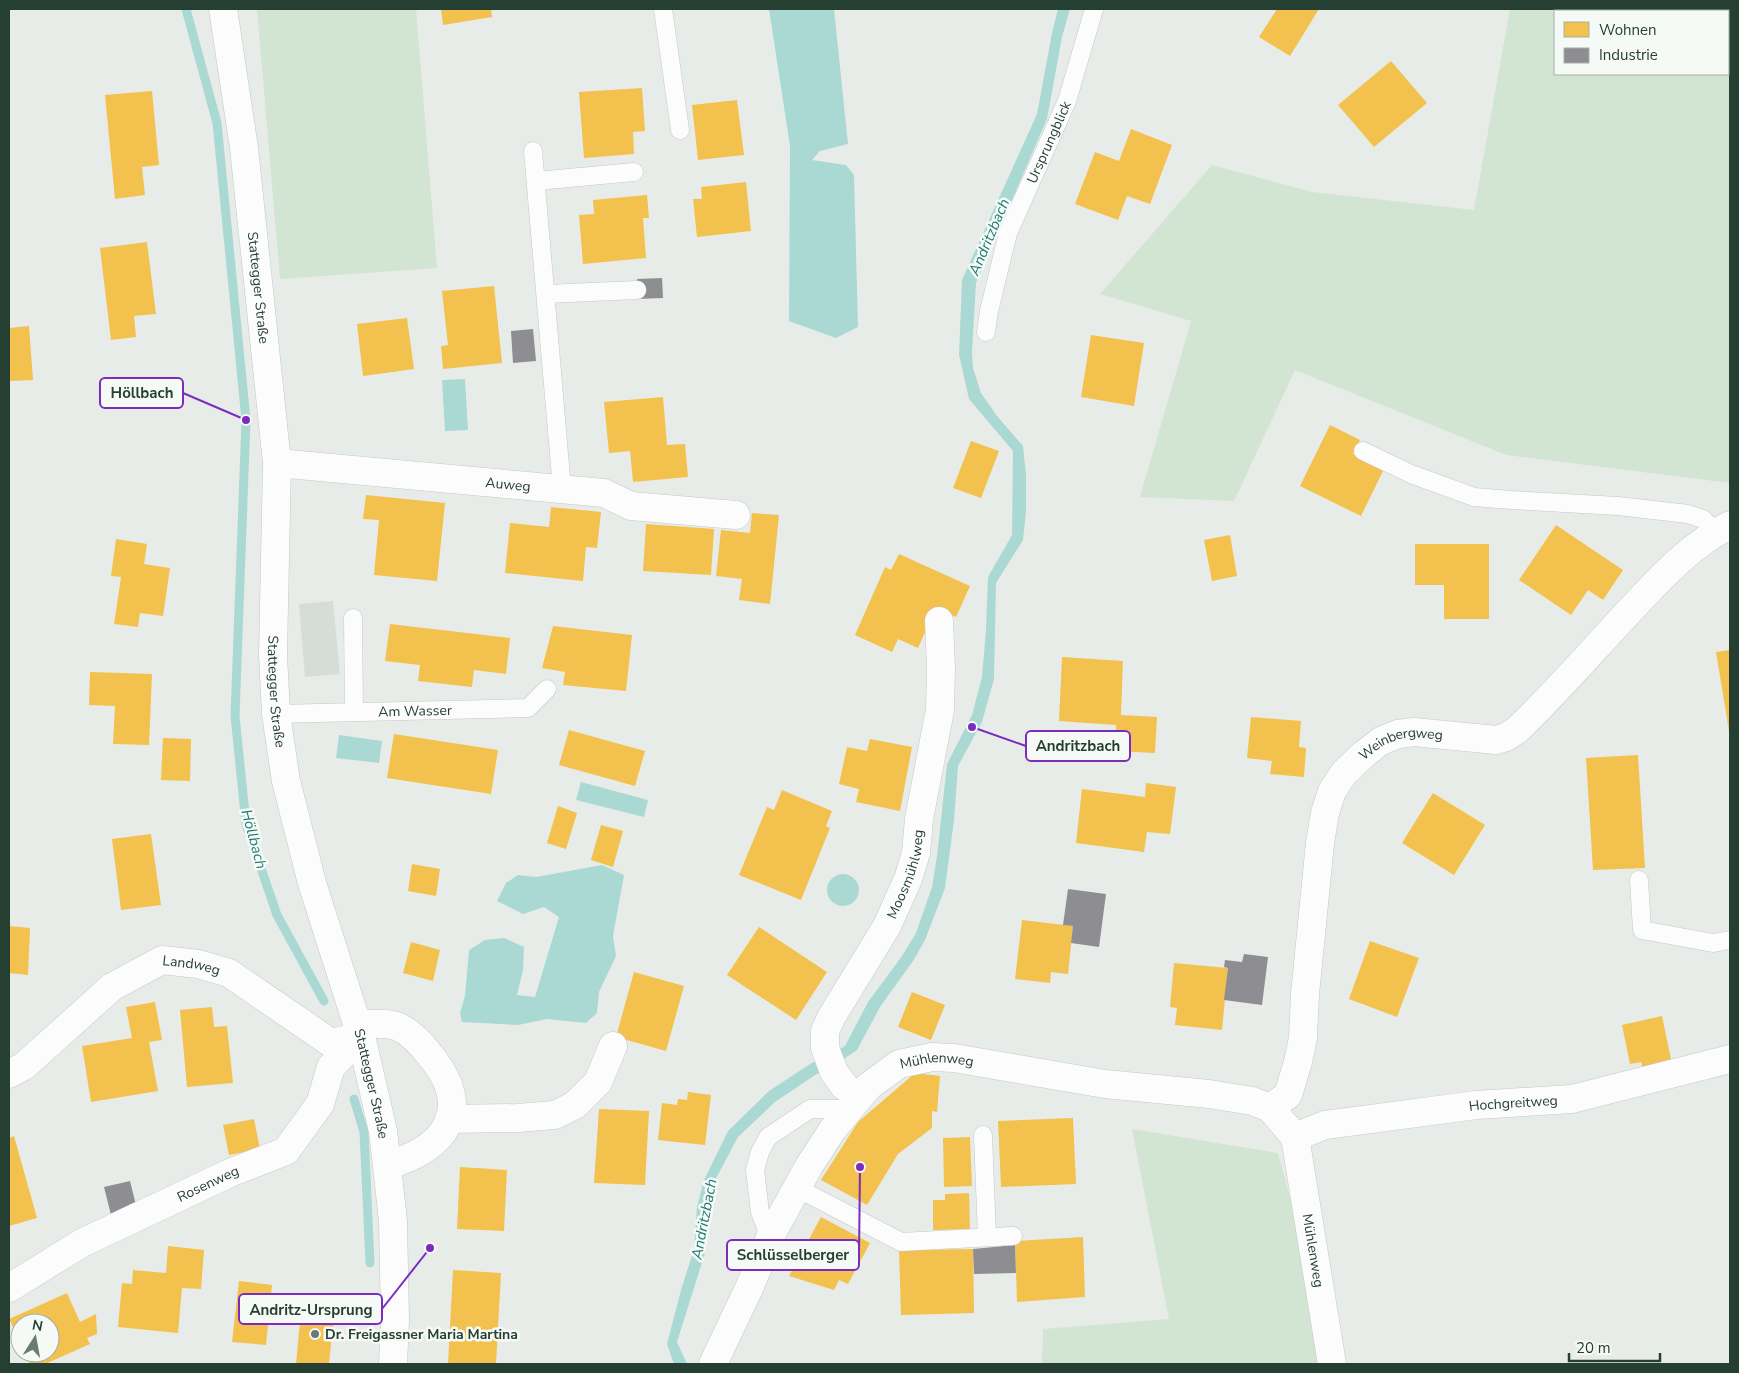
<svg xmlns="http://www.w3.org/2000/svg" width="1739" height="1373" font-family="'Nunito Sans',sans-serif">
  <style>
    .built { fill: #d6ddd8 }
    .green { fill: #d2e4d2; fill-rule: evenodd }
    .water { fill: #aad9d4 }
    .homes { fill: #f2c14e }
    .industry { fill: #8d8d92 }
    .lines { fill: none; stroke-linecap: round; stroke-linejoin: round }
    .stream { stroke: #aad9d4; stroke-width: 9 }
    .lane-casing { stroke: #c5c9c6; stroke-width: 19 }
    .street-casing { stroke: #c5c9c6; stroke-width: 29 }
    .secondary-casing { stroke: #c1c8c4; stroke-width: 29 }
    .lane { stroke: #fcfcfc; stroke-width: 18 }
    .street { stroke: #fcfcfc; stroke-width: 28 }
    .secondary { stroke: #fcfcfc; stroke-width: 28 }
    .poi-dot { fill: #697c72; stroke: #f6faf7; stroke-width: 2 }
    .labels { text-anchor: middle; stroke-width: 5; stroke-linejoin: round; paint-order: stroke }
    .street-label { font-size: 14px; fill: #254032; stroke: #f6faf7 }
    .poi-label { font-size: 14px; font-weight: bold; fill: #254032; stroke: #f6faf7; text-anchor: start }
    .water-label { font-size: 15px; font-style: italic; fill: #207b74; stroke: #f6faf7 }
    .leader { fill: none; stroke: #7b2cbf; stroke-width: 2 }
    .callout-dot { fill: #7b2cbf; stroke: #f6faf7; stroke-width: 2 }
    .callout { fill: #f6faf7; stroke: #7b2cbf; stroke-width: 2 }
    .callout-label { font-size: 15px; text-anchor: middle; font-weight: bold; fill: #254032 }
  </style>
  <rect width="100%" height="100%" fill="#e8ece9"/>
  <path class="built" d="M333 601 340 674 305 677 299 604Z"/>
  <path class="green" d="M257 9H416L437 268 280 279Z
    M1510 9H1730V483L1506 455 1295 370 1234 501 1140 497 1191 321 1100 294 1212 165 1312 192 1474 210ZM1555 11H1728V74H1555Z
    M1132 1129 1278 1153 1294 1213 1308 1303 1321 1364H1042L1043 1329 1169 1319Z"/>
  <path class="water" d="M769 9H834L848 144 820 151 812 160 846 165 854 175 858 327 836 338 789 321 790 146Z
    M1058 9H1070L1062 37 1047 119 976 283 972 353 973 368 981 393 997 416 1023 446 1026 475V512L1023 540 996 583 994 679 982 722 958 766 954 820 945 888 925 940 913 961 880 1007 857 1050 838 1063 815 1075 775 1102 738 1137 713 1184 707 1208 705 1253 677 1342 687 1364H674L667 1344 681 1290 694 1249 697 1207 704 1180 728 1131 769 1091 810 1064 845 1046 868 1002 902 956 916 933 932 887 937 856 947 764 972 715 982 677 986 630 988 577 1012 535 1013 451 969 399 959 355 962 280 1037 114 1052 33Z
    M465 379 468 430 445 431 442 380Z
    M339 735 382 741 379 763 336 758Z
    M581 782 648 800 644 817 576 800Z
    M602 865 624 875 613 936 616 956 599 992 597 1013 586 1023 547 1019 518 1025 462 1022 460 1013 465 996 469 950 485 940 504 938 524 947 523 970 517 995 535 997 559 917 544 907 523 914 497 901 506 883 518 875 536 877Z
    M827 890a16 16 0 1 1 32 0a16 16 0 1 1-32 0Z"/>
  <path class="homes" d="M441 9H491L492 17 443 25Z
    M1277 9H1319L1290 56 1259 37Z
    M1391 61 1427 103 1374 147 1338 105Z
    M642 88 645 131 633 132 634 154 584 158 579 92Z
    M152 91 159 165 142 167 145 195 115 199 105 95Z
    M737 100 744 155 698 160 692 105Z
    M1131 129 1172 145 1150 204 1127 196 1118 220 1075 204 1095 152 1119 161Z
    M746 182 751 231 697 237 693 199H702L701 187Z
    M647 195 649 218H643L646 258 583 264 579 215 594 214 593 200Z
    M147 242 156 314 134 316 136 337 111 340 100 248Z
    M494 286 502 363 443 369 441 346 448 345 442 291Z
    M407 318 414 369 363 376 357 324Z
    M29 326 33 380 9 381V328Z
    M1091 335 1144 343 1134 406 1081 397Z
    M663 397 667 445 685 444 688 477 633 482 630 451 609 453 604 402Z
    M1330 425 1360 440 1353 454 1384 469 1361 516 1300 486Z
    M971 441 999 451 981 498 953 488Z
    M366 495 445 503 437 581 374 575 379 520 363 519Z
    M551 507 601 512 597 548 586 547 583 581 505 573 510 523 549 527Z
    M752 513 779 515 770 604 739 600 742 579 716 576 721 530 750 533Z
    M646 524 714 529 711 575 643 571Z
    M1556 525 1623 570 1603 600 1588 590 1571 615 1519 580Z
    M1230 535 1237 576 1212 581 1204 540Z
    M116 539 147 544 144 564 170 568 163 616 140 613 138 627 114 624 121 577 111 576Z
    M1415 544H1489V619H1444V585H1415Z
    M899 554 970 586 956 617 936 608 918 648 898 639 892 652 855 635 885 567 891 570Z
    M390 624 510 638 506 674 474 670 472 687 418 681 420 665 385 661Z
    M553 626 632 635 626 691 563 685 565 672 542 668Z
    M1730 650V731H1729L1716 652Z
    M1062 657 1123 661 1121 715 1157 717 1155 753 1115 751 1116 725 1059 721Z
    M90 672 152 674 149 745 113 744 115 706 89 705Z
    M1251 717 1301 721 1299 747 1306 748 1304 777 1270 774 1272 761 1247 758Z
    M569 730 645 751 635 786 559 765Z
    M394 734 498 750 491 794 387 778Z
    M163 738 191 739 190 781 161 780Z
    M870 739 912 747 900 811 856 802 859 789 839 784 847 747 867 751Z
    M1638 755 1645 868 1593 870 1586 758Z
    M1146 783 1176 787 1170 834 1147 832 1144 852 1076 843 1082 789 1145 797Z
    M782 790 832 811 826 826 830 828 801 900 739 875 767 807 774 810Z
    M1433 793 1485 825 1454 875 1402 843Z
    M558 806 577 813 566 849 547 843Z
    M601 825 623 831 613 867 591 860Z
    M151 834 161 905 121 910 112 839Z
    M412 864 440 869 436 896 408 891Z
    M1022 920 1073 926 1068 974 1051 972 1050 983 1015 979Z
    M9 926 30 928 28 975 9 973Z
    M759 927 827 972 796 1020 727 975Z
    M1370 941 1419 958 1397 1017 1349 999Z
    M411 942 440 950 433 981 403 973Z
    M1174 963 1228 968 1222 1030 1175 1025 1177 1008 1170 1007Z
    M634 972 684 986 666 1051 616 1037Z
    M912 992 945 1005 931 1040 898 1027Z
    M155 1002 162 1040 149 1042 158 1091 91 1102 82 1046 132 1038 126 1007Z
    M212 1007 214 1027 227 1026 233 1083 187 1087 180 1010Z
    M1662 1016 1672 1064 1643 1070 1641 1062 1630 1064 1622 1025Z
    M915 1073 940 1076 937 1112 932 1111V1128L898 1154 867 1205 821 1180 858 1122Z
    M688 1092 711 1095 705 1145 658 1140 662 1103 677 1105 678 1099 687 1100Z
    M599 1109 649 1111 645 1185 594 1183Z
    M1073 1118 1076 1184 1001 1187 998 1121Z
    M254 1119 260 1149 229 1155 223 1125Z
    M14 1136 37 1218 9 1226V1138Z
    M970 1137 972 1186 944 1187 943 1138Z
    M460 1167 507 1170 504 1231 457 1229Z
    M969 1193 970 1229 933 1230V1200H945V1194Z
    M821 1217 870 1243 848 1284 839 1280 834 1290 789 1276Z
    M1083 1237 1085 1297 1017 1302 1015 1241Z
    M168 1246 204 1250 201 1289 182 1288 178 1333 118 1327 122 1283 132 1284 133 1270 166 1273Z
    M973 1249 974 1313 901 1315 899 1250Z
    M453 1270 501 1273 496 1364H448Z
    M239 1281 272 1285 266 1345 232 1342Z
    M67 1293 80 1322 96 1314 97 1334 87 1338 90 1344 45 1364H30L25 1353H50V1323H20V1342L9 1319Z
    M302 1300 335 1303 329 1364H296Z"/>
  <path class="industry" d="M662 278 663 298 637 299V279Z
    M533 329 536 361 513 363 511 331Z
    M1068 889 1106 894 1099 947 1071 943 1073 926 1063 925Z
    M1244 954 1268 957 1262 1005 1224 1000 1228 968 1224 967 1225 960 1242 962Z
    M130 1181 137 1209 111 1215 104 1187Z
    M1015 1245 1016 1273 974 1274 973 1249Z"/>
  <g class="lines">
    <path class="stream" d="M186 9 217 123 246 420 235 716 246 824 277 915 324 1001
      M354 1099 364 1132 370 1263"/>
    <g class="lane-casing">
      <g id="lane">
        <path d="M663 9 680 130"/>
        <path d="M533 151 562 489"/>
        <path d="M536 181 634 172"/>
        <path d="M546 294 637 290"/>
        <path id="s1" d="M986 332 989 311 1008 233 1067 101 1094 9"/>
        <path d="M1363 451 1411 474 1474 497 1511 500 1618 506 1688 514 1703 519 1716 532"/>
        <path d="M353 618 354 712"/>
        <path id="s2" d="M276 714 528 708 547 689"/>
        <path d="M1639 880 1642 930 1713 943 1730 940"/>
        <path d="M983 1135 987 1237"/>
        <path d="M797 1188 901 1242 1013 1236"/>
        <path d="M770 1238 760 1212 755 1170 760 1152 768 1137 810 1109H849"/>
      </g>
    </g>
    <g class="street-casing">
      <g id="street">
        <path id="s3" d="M277 463 604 493 631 506 736 515"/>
        <path d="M357 1024C370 1024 387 1022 399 1027 413 1034 423 1046 433 1059 474 1111 444 1149 388 1165"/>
        <path id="s4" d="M9 1074 24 1066 112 987 162 960 198 964 229 973 331 1043 361 1036"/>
        <path id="s5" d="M859 1097 844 1086 834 1072 825 1048V1031L832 1016 887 926 908 879 916 853 919 819 940 710 941 668 939 621"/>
        <path id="s6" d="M1270 1108 1288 1095 1298 1062 1303 1038 1305 994 1320 843 1325 813 1332 791 1344 773 1364 754 1381 741 1398 734 1414 732 1496 740 1506 737 1517 730C1559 690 1597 645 1637 603 1665 573 1694 543 1730 525"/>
        <path d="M449 1119 517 1118 555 1115 575 1105 598 1082 613 1046"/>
        <path id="s7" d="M1295 1137 1325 1125 1371 1119 1476 1105 1572 1099 1730 1059"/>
        <path id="s8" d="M1295 1137 1332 1364"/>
        <path id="s9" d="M9 1288 82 1243 232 1172 286 1151 320 1104 331 1067 361 1036"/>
        <path id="s10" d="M713 1364 750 1286 771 1235 809 1166 833 1129 869 1086 899 1064 932 1057 954 1058 1105 1084 1209 1094 1252 1101 1270 1108 1295 1137"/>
      </g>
    </g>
    <g class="secondary-casing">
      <g id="secondary">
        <path id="s11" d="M223 9 244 148 277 463 273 654 276 714 286 781 312 883 361 1036 383 1131 393 1221 395 1320 393 1364"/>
      </g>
    </g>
    <use href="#lane" class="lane"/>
    <use href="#street" class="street"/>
    <use href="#secondary" class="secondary"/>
  </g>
  <circle class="poi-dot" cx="315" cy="1334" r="5"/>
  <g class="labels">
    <g class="street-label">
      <text dy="5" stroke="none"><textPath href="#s1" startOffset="201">Ursprungblick</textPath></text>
      <text dy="5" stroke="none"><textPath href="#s11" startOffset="281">Stattegger Straße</textPath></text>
      <text dy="5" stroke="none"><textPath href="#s3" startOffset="232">Auweg</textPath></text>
      <text dy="5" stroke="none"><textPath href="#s11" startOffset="686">Stattegger Straße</textPath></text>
      <text dy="5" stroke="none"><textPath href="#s2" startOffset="139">Am Wasser</textPath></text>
      <text dy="5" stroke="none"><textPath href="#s6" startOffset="420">Weinbergweg</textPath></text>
      <text dy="5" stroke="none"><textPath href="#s5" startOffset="256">Moosmühlweg</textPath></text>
      <text dy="5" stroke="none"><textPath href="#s4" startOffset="222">Landweg</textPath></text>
      <text dy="5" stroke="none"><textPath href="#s10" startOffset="396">Mühlenweg</textPath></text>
      <text dy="5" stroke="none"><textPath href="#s11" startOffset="1091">Stattegger Straße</textPath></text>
      <text dy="5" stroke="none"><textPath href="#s7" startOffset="222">Hochgreitweg</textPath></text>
      <text dy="5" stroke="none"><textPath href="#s9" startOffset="225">Rosenweg</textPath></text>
      <text dy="5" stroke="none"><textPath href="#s8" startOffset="115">Mühlenweg</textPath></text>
    </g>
    <g class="poi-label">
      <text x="325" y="1339">Dr. Freigassner Maria Martina</text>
    </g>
    <g class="water-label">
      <text transform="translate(989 237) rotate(-67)" y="5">Andritzbach</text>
      <text transform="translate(254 839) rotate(75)" y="5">Höllbach</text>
      <text transform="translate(704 1219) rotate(-79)" y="5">Andritzbach</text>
    </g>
  </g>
  <path class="leader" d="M246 420L183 393M972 727L1026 746M860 1167L859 1255M430 1248L382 1309"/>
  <g class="callout-dot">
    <circle cx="246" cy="420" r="5"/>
    <circle cx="972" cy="727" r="5"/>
    <circle cx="860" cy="1167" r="5"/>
    <circle cx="430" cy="1248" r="5"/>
  </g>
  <g class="callout">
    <rect x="100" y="378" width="83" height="30" rx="5"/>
    <rect x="1026" y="731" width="104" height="30" rx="5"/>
    <rect x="727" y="1240" width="132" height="30" rx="5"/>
    <rect x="239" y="1294" width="143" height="30" rx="5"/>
  </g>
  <g class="callout-label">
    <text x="142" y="398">Höllbach</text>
    <text x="1078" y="751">Andritzbach</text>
    <text x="793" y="1260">Schlüsselberger</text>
    <text x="311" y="1315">Andritz-Ursprung</text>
  </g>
  <rect width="1739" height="1373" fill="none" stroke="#254032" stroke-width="20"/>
  <rect x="1554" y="10" width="175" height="65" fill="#f6faf7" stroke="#a2b0a8"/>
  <rect x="1564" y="22" width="25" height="15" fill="#f2c14e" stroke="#a2b0a8"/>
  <text x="1599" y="35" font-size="15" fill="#254032">Wohnen</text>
  <rect x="1564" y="48" width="25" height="15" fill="#8d8d92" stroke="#a2b0a8"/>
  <text x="1599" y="60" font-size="15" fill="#254032">Industrie</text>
  <g transform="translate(35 1338) rotate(11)"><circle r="24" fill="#f6faf7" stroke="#a2b0a8"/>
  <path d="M0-4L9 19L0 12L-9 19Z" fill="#697c72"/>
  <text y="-8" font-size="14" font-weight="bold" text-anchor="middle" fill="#254032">N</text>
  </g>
  <path d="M1569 1353v8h91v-8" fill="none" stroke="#254032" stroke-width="2.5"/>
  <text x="1576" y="1353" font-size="15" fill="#254032" stroke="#f6faf7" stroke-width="4" paint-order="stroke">20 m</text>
</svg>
